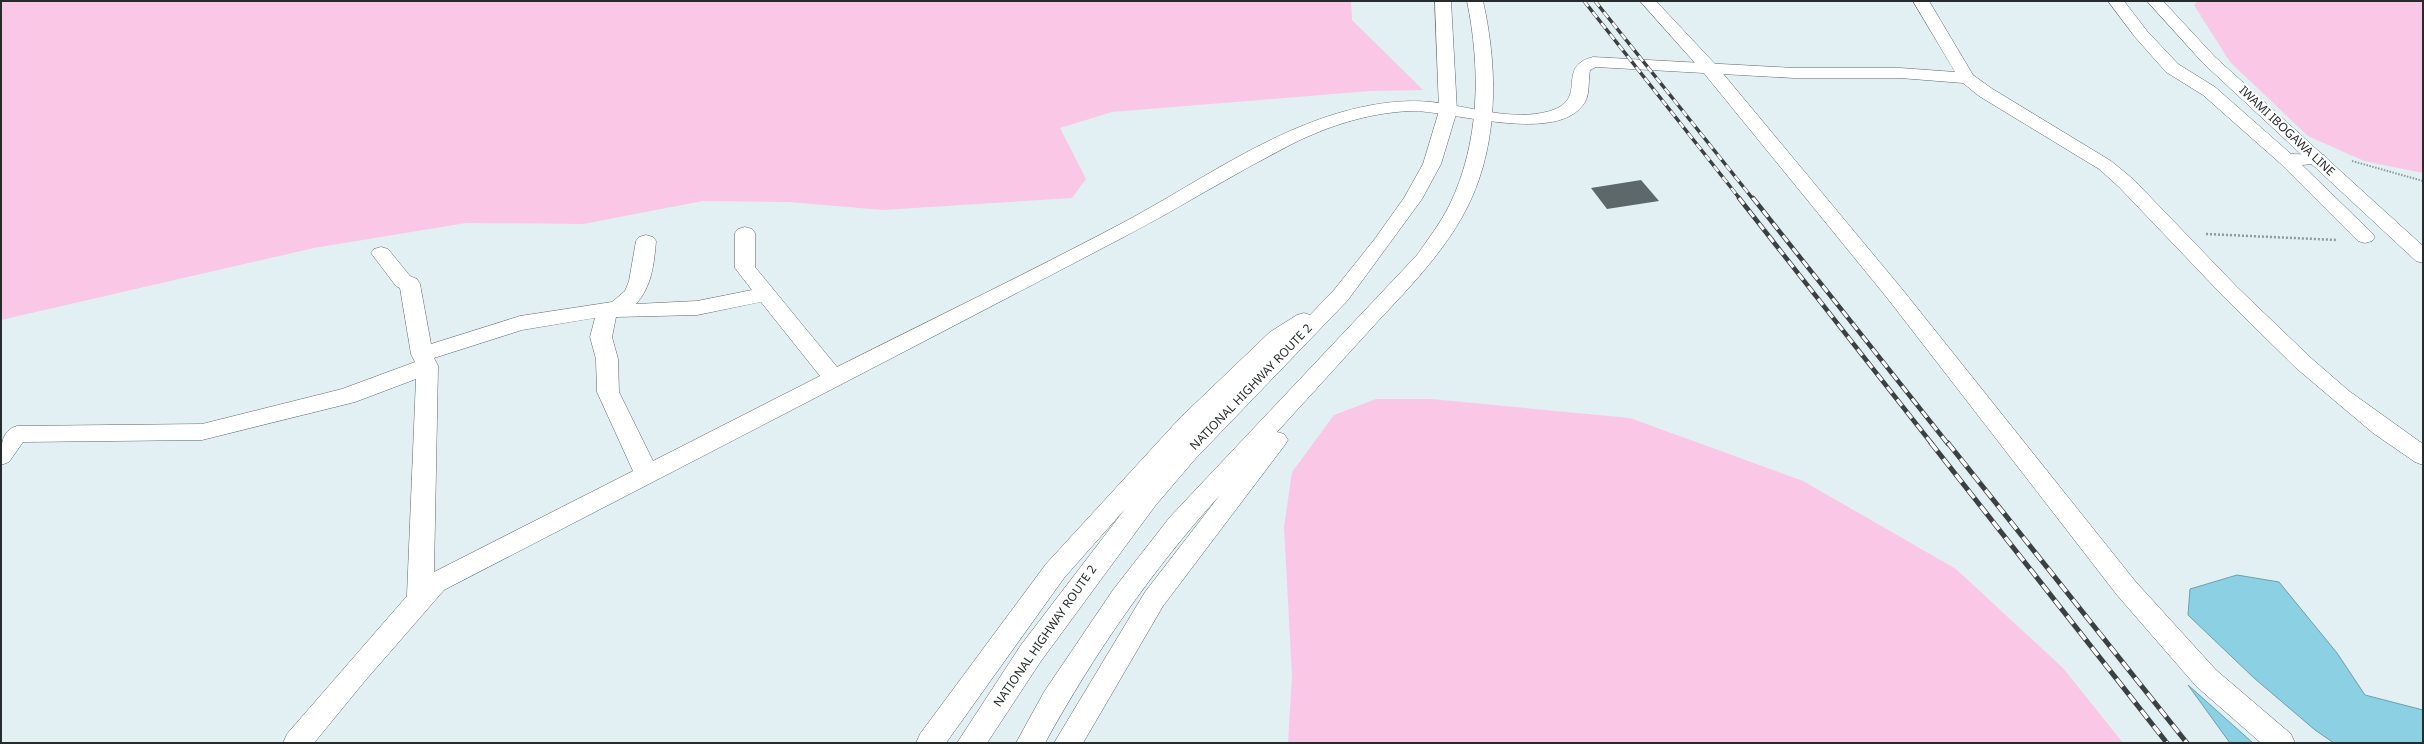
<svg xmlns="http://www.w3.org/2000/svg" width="2424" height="744" font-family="'Noto Sans',sans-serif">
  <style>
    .green { fill: #fac7e7 }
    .water { fill: #8cd1e3; stroke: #6d9fac }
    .building { fill: #5d686b }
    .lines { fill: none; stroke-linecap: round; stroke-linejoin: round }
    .minor-casing { stroke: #5d686b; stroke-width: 1 }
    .tertiary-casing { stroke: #5d686b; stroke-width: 1 }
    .secondary-casing { stroke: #5d686b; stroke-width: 1 }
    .trunk-casing { stroke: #5d686b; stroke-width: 1 }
    .path-far1 { stroke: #909a9c; stroke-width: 2; stroke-dasharray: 1.5 1.5; stroke-linecap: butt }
    .path { stroke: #909a9c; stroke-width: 2.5; stroke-dasharray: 2 2; stroke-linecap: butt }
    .minor { fill: #fff; fill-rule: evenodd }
    .tertiary { fill: #fff; fill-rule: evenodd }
    .secondary { fill: #fff; fill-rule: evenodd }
    .trunk { fill: #fff; fill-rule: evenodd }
    .rail-far2-casing { stroke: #3b4142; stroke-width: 3.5 }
    .rail-far1-casing { stroke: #3b4142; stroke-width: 4.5 }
    .rail-casing { stroke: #3b4142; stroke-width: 5 }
    .rail-far2 { stroke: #fff; stroke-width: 2.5; stroke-dasharray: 7; stroke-linecap: butt }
    .rail-far1 { stroke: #fff; stroke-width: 3; stroke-dasharray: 8; stroke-linecap: butt }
    .rail { stroke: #fff; stroke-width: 3.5; stroke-dasharray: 10; stroke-linecap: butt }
    .labels { text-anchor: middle; stroke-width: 4; stroke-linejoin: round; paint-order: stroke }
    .street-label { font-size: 12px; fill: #262b2c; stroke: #fff }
  </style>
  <rect width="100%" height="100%" fill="#e2f0f3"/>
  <path class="green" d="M1 1H1351L1352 20 1423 90 1370 91 1112 112 1060 128 1086 179 1072 198 883 210 788 202 703 201 583 224 466 223 314 248 1 320Z
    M2198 1H2423V173L2364 161 2308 136 2230 62 2194 5Z
    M1376 399H1431L1630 418 1803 481 1956 569 2063 668 2123 743H1288L1292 676 1284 527 1292 472 1334 415Z"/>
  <path class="water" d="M2237 575 2279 582 2337 653 2365 695 2423 710V743H2334L2315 730 2254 678 2188 615 2190 589Z
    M2188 685 2253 743H2230Z"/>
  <path class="building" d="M1641 180 1659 201 1607 209 1591 188Z"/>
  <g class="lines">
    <g class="minor-casing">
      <path id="minor" d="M1913 1H1929L1973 75 1991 88 2111 161 2133 179 2238 288 2311 358 2349 391 2423 444V465L2415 462 2373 433 2296 368 2224 297 2119 187 2099 169 1979 96 1963 83 1900 78H1794L1596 67 1590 70C1588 81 1590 93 1585 102 1559 146 1451 110 1410 111 1368 113 1328 126 1292 144 1233 174 1178 209 1120 239 895 357 670 473 444 590L364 682 314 743H283L287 734 407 596 416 379 355 402 202 440 23 442 9 462 1 465C1 448 0 431 17 426L202 424 342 389 415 362 411 354 400 288 396 286 371 253 374 249 381 247 388 249 410 276 417 279 420 284 431 344 520 316 612 302 625 291 629 281 636 241 639 237 646 235 653 237 656 241C654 264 652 286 636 304L697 301 752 290 735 268V233L738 229 745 227 752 229 755 233V267L837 367C934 318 1032 271 1128 220 1198 182 1265 134 1342 112 1371 104 1401 99 1431 102 1469 106 1512 122 1550 111 1590 99 1554 67 1593 57L1794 68H1900L1955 72ZM761 302 820 376 653 461 619 392 618 359 612 337 616 317 697 315ZM595 318 590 337 596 359 597 392 633 471 434 572 438 366 434 358 522 330Z
        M2108 1H2124L2147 31 2178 64 2215 87 2291 154 2324 155 2327 159 2324 163 2302 165 2372 233 2375 237 2372 241 2365 243 2358 241 2281 164 2203 95 2166 72 2135 37Z"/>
    </g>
    <g class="tertiary-casing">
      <path id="tertiary" d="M1640 1H1656L1715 64 1902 289 2135 581 2216 670 2291 734 2295 743H2261L2196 686 2117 595 1888 299 1703 72Z"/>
    </g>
    <g class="secondary-casing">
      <path id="secondary" d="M2147 1H2163L2215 57 2423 246V263L2416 261 2203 63Z"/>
    </g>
    <g class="trunk-casing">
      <path id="trunk" d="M1435 1H1451L1457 111 1441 164 1422 199 1348 300 1196 458 1155 506 1041 661 987 743H957L1021 645 1125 509 1064 578 946 743H916L920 734 1046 564 1181 417 1270 332 1297 315 1304 313 1310 315 1334 290 1374 240 1404 198 1423 164 1439 111Z
        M1467 1H1483C1499 72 1499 154 1461 219 1439 257 1409 288 1379 320 1345 357 1311 395 1277 432L1284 434 1288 440 1284 446 1163 606 1083 743H1054L1145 592 1220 495C1152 570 1094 654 1045 743H1016L1044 692 1113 590 1170 517 1417 255C1428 239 1440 224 1449 206 1480 143 1481 69 1467 1Z"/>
    </g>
    <path class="path-far1" d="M2352 161 2423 181"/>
    <path class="path" d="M2206 234 2337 240"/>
    <use href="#minor" class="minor"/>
    <use href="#tertiary" class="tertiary"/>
    <use href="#secondary" class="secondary"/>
    <use href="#trunk" class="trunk"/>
    <g class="rail-far2-casing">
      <path id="rail-far2" d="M1584 1 1740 199
        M1595 1 1753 199"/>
    </g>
    <g class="rail-far1-casing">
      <path id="rail-far1" d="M1739 198 1932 444
        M1753 198 1948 444"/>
    </g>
    <g class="rail-casing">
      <path id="rail" d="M1931 443 2167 743
        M1948 443 2187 743"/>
    </g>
    <use href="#rail-far2" class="rail-far2"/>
    <use href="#rail-far1" class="rail-far1"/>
    <use href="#rail" class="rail"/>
  </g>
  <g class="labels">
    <g class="street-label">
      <text transform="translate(2287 131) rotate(43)" y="4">IWAMI IBOGAWA LINE</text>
      <text transform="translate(1251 387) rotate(-46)" y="4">NATIONAL HIGHWAY ROUTE 2</text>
      <text transform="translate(1045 636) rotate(-55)" y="4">NATIONAL HIGHWAY ROUTE 2</text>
    </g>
  </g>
  <rect width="2424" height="744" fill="none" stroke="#262b2c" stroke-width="4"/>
</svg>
